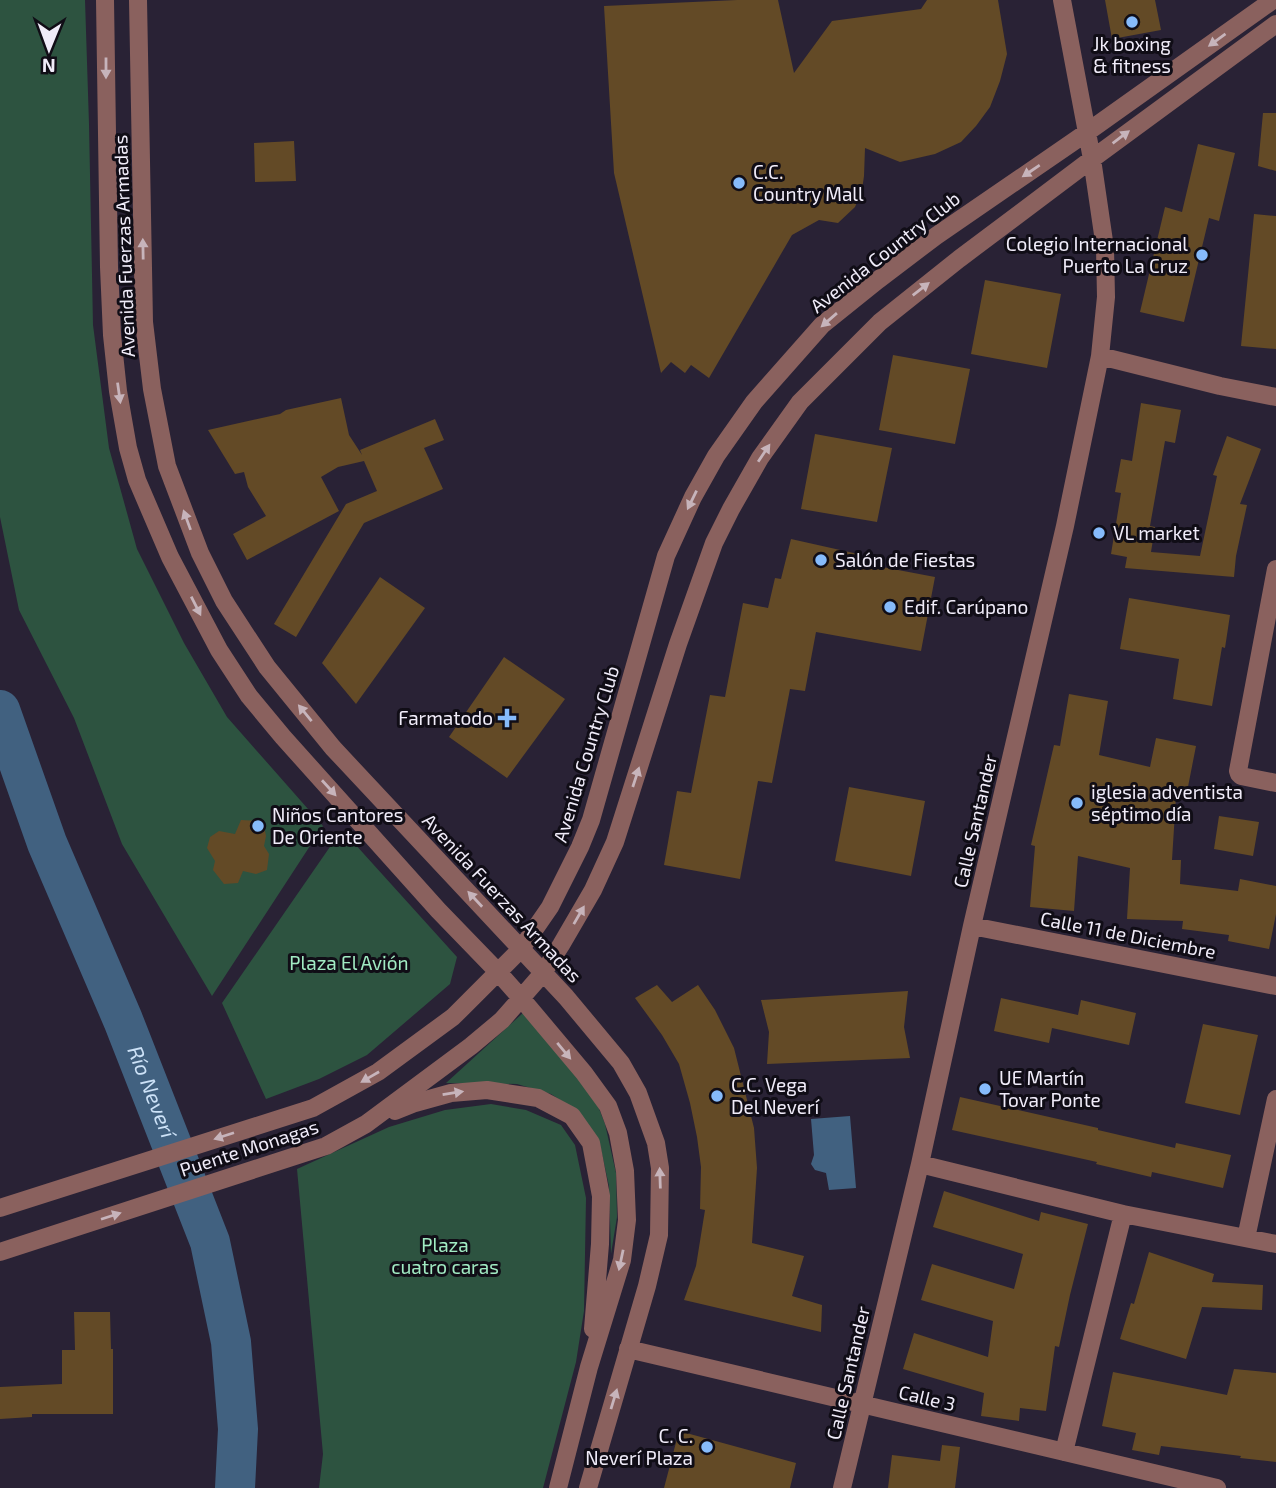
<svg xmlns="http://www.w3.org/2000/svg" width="1276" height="1488" font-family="'Exo 2',sans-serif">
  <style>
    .green { fill: #2d5340 }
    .water { fill: #416180 }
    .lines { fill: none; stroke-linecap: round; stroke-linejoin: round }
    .river { stroke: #416180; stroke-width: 40 }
    .building { fill: #634a26 }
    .minor { stroke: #8a615e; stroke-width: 18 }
    .oneway { fill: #c7b4bb }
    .poi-dot { fill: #86bbfb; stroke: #100d16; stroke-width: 2.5 }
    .labels { text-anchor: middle; stroke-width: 6; stroke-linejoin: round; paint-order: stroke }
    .poi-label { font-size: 19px; fill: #f0ecf9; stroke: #100d16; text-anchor: start }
    .street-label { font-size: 19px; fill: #f0ecf9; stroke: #100d16 }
    .park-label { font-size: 19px; fill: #a1ebc3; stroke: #100d16 }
    .water-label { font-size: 21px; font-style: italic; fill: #cde2f7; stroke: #100d16 }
  </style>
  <rect width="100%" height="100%" fill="#292235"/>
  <path class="green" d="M0 0H85L89 124 93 325 109 448 137 549 184 643 227 717 323 826 212 996 122 844 74 718 19 610 0 517Z
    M334 841 354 843 457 957 450 984 367 1055 319 1079 266 1099 222 1003Z
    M524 1012 573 1071 598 1106 605 1124 616 1173 617 1217 611 1254 609 1186 600 1145 580 1113 551 1094 517 1084 446 1083Z
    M491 1104 526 1110 561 1125 575 1145 586 1198 584 1311 576 1362 543 1488H319L323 1454 297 1169 389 1127 445 1110Z"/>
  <path class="water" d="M850 1116 856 1188 829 1190 826 1173 815 1170 811 1164 814 1155 811 1119Z"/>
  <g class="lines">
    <path class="river" id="s1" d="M0 710 47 843 123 1020 210 1242 231 1342 238 1429 235 1488"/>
  </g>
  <path class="building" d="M737 0H778L794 73 832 21 921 9 927 0H998L1007 54 1000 81 990 107 976 126 961 142 935 154 900 162 865 148 864 176 862 190 855 207 838 223 819 220 792 235 709 378 691 365 685 373 671 362 661 373 614 173 604 6Z
    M1105 0H1155L1161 30 1112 39Z
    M1263 113H1276V171L1258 166Z
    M294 141 296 181 255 182 254 143Z
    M1198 144 1235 153 1219 221 1209 218 1184 322 1140 312 1165 207 1182 212Z
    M1254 214 1276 216V349L1241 346Z
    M985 280 1061 294 1047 368 971 354Z
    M893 355 970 369 955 444 879 430Z
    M341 398 349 435 362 455 360 450 435 419 444 440 424 448 443 489 364 523 296 637 274 624 346 504 377 491 364 461 338 467 321 477 339 511 247 560 233 534 266 516 248 487 244 472 235 474 208 430 280 414 286 410Z
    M1141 403 1181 410 1175 443 1165 441 1150 526 1155 527 1151 552 1200 556 1217 476 1213 475 1227 436 1261 449 1240 504 1247 505 1236 556 1234 577 1125 568 1127 557 1111 554 1121 493 1115 492 1121 459 1132 461Z
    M815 434 892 448 877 522 801 509Z
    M791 539 858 554 856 562 935 577 921 651 816 632 805 691 790 689 772 783 758 781 740 879 664 865 677 791 691 793 710 695 725 697 743 603 768 608 775 578 781 579Z
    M380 577 425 608 356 704 322 663Z
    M1129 598 1230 615 1225 648 1222 647 1212 706 1173 699 1179 659 1120 649Z
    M504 657 565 699 507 778 449 737Z
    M1069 694 1108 701 1099 755 1150 767 1156 738 1196 746 1186 797 1176 796 1172 860H1181L1180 884 1238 891 1240 879 1276 886V914L1269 949 1228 941 1229 935 1182 929 1183 921 1127 919 1130 868 1078 856 1074 911 1030 907 1035 846 1031 845 1054 745 1060 746Z
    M849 787 925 801 911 876 835 861Z
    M1219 816 1259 822 1253 856 1214 849Z
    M241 820 263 821 266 836 264 846 269 854 267 870 256 874 243 871 238 883 224 884 213 870 215 861 207 848 210 837 219 831 235 834Z
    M657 985 672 1002 698 985 715 1010 734 1048 754 1128 757 1168 752 1243 804 1256 792 1296 822 1305 821 1332 684 1300 696 1266 705 1210 700 1209 701 1167 697 1137 690 1103 679 1064 662 1035 635 998Z
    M908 991 904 1027 910 1058 767 1064 769 1032 761 1000Z
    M1001 998 1078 1015 1081 1000 1136 1013 1129 1045 1052 1028 1049 1043 994 1031Z
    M1203 1024 1258 1035 1240 1115 1185 1103Z
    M960 1097 1098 1128V1130L1175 1148 1176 1143 1231 1155 1223 1188 1152 1172 1151 1177 1096 1164 1097 1162 952 1130Z
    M944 1191 1039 1221 1041 1212 1088 1224 1070 1295 1059 1347 1055 1346 1046 1411 1020 1408 1019 1421 981 1416 984 1393 903 1369 914 1333 988 1357 993 1321 921 1300 932 1264 1014 1289 1023 1254 933 1227Z
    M1149 1252 1214 1274 1212 1282 1263 1285 1262 1310 1202 1307 1186 1359 1120 1339 1131 1303 1134 1304Z
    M74 1312H110L111 1349H113V1414H32V1417L0 1419V1387L62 1384V1350H75Z
    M1234 1369 1276 1373V1462L1240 1458 1241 1456 1161 1446 1159 1455 1132 1450 1136 1433 1102 1426 1113 1372 1227 1395Z
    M679 1431 796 1463 790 1488H664Z
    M942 1445 960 1447 955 1488H888L892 1455 940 1461Z"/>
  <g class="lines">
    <path class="minor" d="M105 0 109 267 112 335 118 391 128 448 137 480 170 557 219 650 249 696 283 737 438 910 498 972 521 998 584 1073 608 1106 618 1133 625 1171 627 1220 622 1260 589 1367 558 1488
      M138 0 144 322 152 389 167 466 200 553 224 601 267 667 333 748 566 997 621 1063 638 1093 656 1143 660 1168 659 1235 647 1286 588 1488
      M1100 356 1220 386 1276 397
      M1276 569 1238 771 1239 774 1241 776 1276 783
      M972 926 1276 986
      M395 1111 415 1103 451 1093 487 1090 538 1098 572 1116 591 1143 601 1196 600 1244 593 1329
      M920 1164 1123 1214 1276 1244
      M0 1208 313 1108 378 1072 453 1017 521 949 550 907 580 847 591 820 666 556 693 497 716 456 754 402 822 325 878 280 936 236 1086 133 1273 0
      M1246 1238 1276 1099
      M0 1252 326 1146 366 1124 471 1046 502 1020 543 973 561 945 593 890 615 842 678 644 714 543 731 509 760 458 800 402 880 322 959 259 1092 159 1276 24
      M628 1349 1217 1488
      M1064 1452 1123 1214
      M842 1488 920 1164 972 926 1065 526 1100 356 1106 297 1105 248 1092 159 1062 0"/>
  </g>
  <defs><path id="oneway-solid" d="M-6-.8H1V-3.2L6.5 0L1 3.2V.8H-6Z" transform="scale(1.75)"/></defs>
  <g class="oneway">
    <use href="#oneway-solid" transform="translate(1217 40) rotate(144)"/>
    <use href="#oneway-solid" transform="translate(106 68) rotate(90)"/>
    <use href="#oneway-solid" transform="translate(1121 137) rotate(-37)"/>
    <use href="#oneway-solid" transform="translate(1031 171) rotate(146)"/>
    <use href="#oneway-solid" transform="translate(143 249) rotate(-91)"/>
    <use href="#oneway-solid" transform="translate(921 289) rotate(-38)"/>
    <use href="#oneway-solid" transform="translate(829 320) rotate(139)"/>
    <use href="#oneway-solid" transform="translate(119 393) rotate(82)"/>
    <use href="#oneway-solid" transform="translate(764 453) rotate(-56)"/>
    <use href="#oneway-solid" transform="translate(692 500) rotate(116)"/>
    <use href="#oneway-solid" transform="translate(187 520) rotate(-110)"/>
    <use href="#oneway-solid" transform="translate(196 606) rotate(63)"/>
    <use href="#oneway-solid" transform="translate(305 713) rotate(-129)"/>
    <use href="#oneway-solid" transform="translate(636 777) rotate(-72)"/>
    <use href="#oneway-solid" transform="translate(329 788) rotate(48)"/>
    <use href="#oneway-solid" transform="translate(475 899) rotate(-133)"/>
    <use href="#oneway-solid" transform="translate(579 915) rotate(-60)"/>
    <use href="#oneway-solid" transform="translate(564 1051) rotate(50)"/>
    <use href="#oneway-solid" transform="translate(370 1077) rotate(150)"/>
    <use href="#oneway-solid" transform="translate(453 1093) rotate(-9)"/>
    <use href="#oneway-solid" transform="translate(224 1136) rotate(162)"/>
    <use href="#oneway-solid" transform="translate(660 1178) rotate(-92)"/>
    <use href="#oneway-solid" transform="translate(111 1216) rotate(-18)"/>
    <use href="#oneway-solid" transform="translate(621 1260) rotate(102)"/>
    <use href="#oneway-solid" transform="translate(614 1399) rotate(-73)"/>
  </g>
  <g class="poi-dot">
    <circle cx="1132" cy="22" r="7"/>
    <circle cx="739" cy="183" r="7"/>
    <circle cx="1202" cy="255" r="7"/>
    <circle cx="1099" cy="533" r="7"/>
    <circle cx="821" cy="560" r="7"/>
    <circle cx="890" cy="607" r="7"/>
    <path d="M503.5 707.5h7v7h7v7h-7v7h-7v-7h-7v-7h7z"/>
    <circle cx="1077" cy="803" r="7"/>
    <circle cx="258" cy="826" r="7"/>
    <circle cx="985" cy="1089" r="7"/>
    <circle cx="717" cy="1096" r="7"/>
    <circle cx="707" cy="1447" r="7"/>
  </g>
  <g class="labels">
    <g class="poi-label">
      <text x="1132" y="51" text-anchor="middle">Jk boxing<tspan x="1132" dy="22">&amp; fitness</tspan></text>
      <text x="753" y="179">C.C.<tspan x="753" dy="22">Country Mall</tspan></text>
      <text x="1188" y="251" text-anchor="end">Colegio Internacional<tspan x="1188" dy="22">Puerto La Cruz</tspan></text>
      <text x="1113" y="540">VL market</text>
      <text x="835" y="567">Salón de Fiestas</text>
      <text x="904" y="614">Edif. Carúpano</text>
      <text x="493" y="725" text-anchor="end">Farmatodo</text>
      <text x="1091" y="799">iglesia adventista<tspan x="1091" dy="22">séptimo día</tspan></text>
      <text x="272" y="822">Niños Cantores<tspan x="272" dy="22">De Oriente</tspan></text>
      <text x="999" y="1085">UE Martín<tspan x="999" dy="22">Tovar Ponte</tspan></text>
      <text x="731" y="1092">C.C. Vega<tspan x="731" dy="22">Del Neverí</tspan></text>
      <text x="693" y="1443" text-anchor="end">C. C.<tspan x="693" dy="22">Neverí Plaza</tspan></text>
    </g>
    <g class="street-label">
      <text transform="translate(124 246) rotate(-92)" y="7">Avenida Fuerzas Armadas</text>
      <text transform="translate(885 252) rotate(-38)" y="7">Avenida Country Club</text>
      <text transform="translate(586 754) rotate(-73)" y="7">Avenida Country Club</text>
      <text transform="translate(975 821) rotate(-77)" y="7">Calle Santander</text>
      <text transform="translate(502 898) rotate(47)" y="7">Avenida Fuerzas Armadas</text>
      <text transform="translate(1128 935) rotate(11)" y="7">Calle 11 de Diciembre</text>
      <text transform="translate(249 1148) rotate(-18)" y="7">Puente Monagas</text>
      <text transform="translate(848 1373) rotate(-77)" y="7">Calle Santander</text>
      <text transform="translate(927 1398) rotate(13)" y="7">Calle 3</text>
    </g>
    <g class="park-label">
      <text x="349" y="970">Plaza El Avión</text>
      <text x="445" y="1252">Plaza<tspan x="445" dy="22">cuatro caras</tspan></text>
    </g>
    <g class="water-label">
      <text dy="7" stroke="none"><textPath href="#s1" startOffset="411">Río Neverí</textPath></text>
    </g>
  </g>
  <g transform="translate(49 49) rotate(181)" stroke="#100d16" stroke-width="5" paint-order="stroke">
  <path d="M0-5L12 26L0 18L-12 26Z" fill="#f0ecf9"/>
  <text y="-10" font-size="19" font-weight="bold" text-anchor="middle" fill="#f0ecf9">N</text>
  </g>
</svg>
